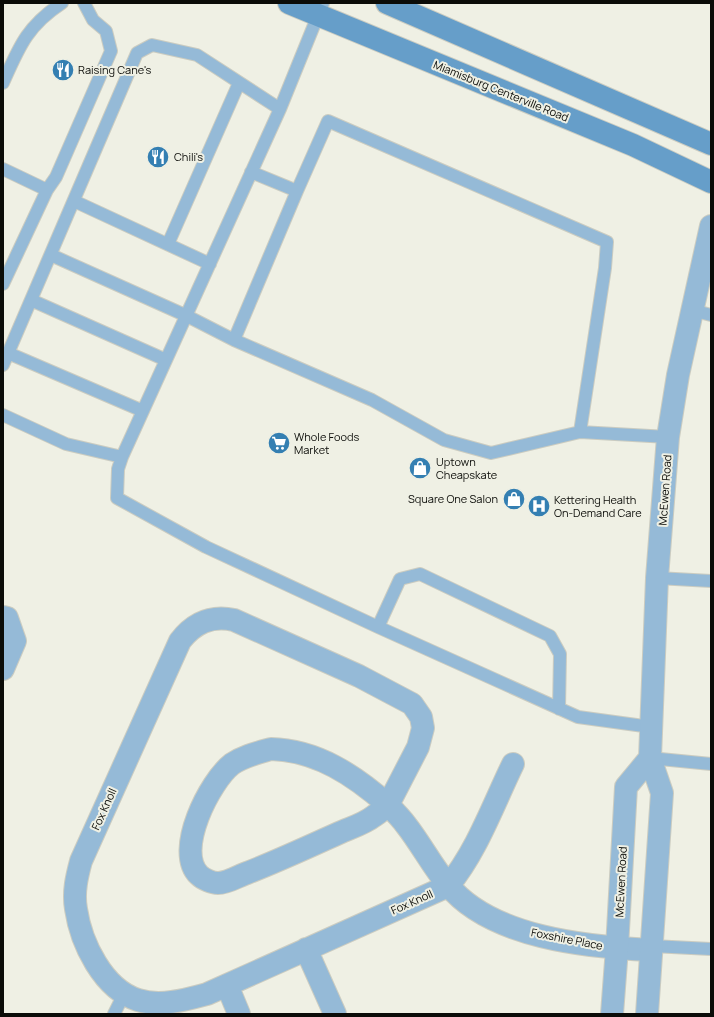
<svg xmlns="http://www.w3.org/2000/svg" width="714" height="1017" font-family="Manrope,sans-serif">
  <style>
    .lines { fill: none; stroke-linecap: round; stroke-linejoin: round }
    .service-casing { stroke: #cbccc1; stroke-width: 14 }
    .minor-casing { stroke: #cbccc1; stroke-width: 24 }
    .tertiary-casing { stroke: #cbccc1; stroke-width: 24 }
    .secondary-casing { stroke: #cbccc1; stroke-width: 24 }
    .service { stroke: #95bad7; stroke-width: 12 }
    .minor { stroke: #95bad7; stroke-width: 22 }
    .tertiary { stroke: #95bad7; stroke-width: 22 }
    .secondary { stroke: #669ec9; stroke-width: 22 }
    .labels { text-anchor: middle; stroke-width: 4; stroke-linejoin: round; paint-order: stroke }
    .poi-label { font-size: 11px; fill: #0b0c08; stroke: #eff0e4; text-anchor: start }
    .street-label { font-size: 11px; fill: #0b0c08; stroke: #eff0e4 }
  </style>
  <rect width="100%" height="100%" fill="#eff0e4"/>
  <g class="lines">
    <g class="service-casing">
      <path id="service" d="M323 3 280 109 122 457 118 469 117 498 206 547 378 627 578 717 651 727
        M3 83C19 47 27 26 62 3
        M3 169 47 190 3 284
        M251 172 297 191 328 121 607 242 605 268 580 432
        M47 190 56 177 111 51 106 31 93 20 84 3
        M74 201 210 264
        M168 244 239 83
        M51 255 187 316 234 340 372 400 444 440 491 453 580 432 668 437
        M31 300 166 360
        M692 310 711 315
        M234 340 297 191
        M8 353 143 411
        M3 365 137 53 152 45 197 55 280 109
        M3 415 66 444 122 457
        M657 578 711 581
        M378 627 400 579 420 574 550 636 560 654 559 709
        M650 758 711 764
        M652 946 711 949
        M114 1014 124 994"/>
    </g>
    <g class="minor-casing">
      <path id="minor" d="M3 617 7 618 15 641 3 669
        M271 749C317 750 355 776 388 805 384 808 379 813 374 816 364 824 350 828 339 833 308 847 278 861 247 873 238 876 228 883 218 883 212 883 203 879 199 875 174 851 210 781 232 764 244 756 257 753 271 749Z
        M513 764C493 805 477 851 448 886L207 994C185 1000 160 1007 138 1000 103 989 81 943 76 909 73 892 77 876 81 861L180 641C194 623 211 615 234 620L359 676 412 704 421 717 423 728 418 747 388 805C394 811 401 818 406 825 421 844 432 866 448 885 491 938 588 947 651 950
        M306 949 335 1014
        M227 985 239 1014"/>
    </g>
    <g class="tertiary-casing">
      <path id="tertiary" d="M612 1014 617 948 626 787 650 758
        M647 1014 662 793 650 758 657 578 668 437 678 375 711 226"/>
    </g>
    <g class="secondary-casing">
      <path id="secondary" d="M289 3 633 145 711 182
        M387 3 711 144"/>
    </g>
    <use href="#service" class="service"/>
    <use href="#minor" class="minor"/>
    <use href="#tertiary" class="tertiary"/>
    <use href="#secondary" class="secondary"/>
  </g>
  <defs>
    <g id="restaurant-disc" transform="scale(1.15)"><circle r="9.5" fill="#347fb2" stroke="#eff0e4"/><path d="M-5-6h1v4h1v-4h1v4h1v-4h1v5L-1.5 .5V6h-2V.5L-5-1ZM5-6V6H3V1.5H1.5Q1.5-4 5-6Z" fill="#fff"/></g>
    <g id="supermarket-disc" transform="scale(1.15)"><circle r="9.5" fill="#347fb2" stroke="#eff0e4"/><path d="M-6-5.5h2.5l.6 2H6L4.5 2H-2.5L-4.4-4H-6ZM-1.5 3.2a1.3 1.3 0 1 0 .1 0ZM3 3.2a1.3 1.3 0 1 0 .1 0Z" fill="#fff"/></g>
    <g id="shop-disc" transform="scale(1.15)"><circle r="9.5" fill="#347fb2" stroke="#eff0e4"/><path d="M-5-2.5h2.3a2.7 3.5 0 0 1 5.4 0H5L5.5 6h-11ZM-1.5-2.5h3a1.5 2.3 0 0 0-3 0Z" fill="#fff"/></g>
    <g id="hospital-disc" transform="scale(1.15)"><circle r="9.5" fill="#347fb2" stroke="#eff0e4"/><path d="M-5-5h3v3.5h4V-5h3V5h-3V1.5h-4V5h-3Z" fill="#fff"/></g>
  </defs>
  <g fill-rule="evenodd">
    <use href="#restaurant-disc" x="63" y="70"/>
    <use href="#restaurant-disc" x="158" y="157"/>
    <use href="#supermarket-disc" x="279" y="443"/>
    <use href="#shop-disc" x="420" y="468"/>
    <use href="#shop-disc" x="514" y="499"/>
    <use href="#hospital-disc" x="539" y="506"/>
  </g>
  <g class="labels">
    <g class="poi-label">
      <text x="78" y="74">Raising Cane's</text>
      <text x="174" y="161">Chili's</text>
      <text x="294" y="441">Whole Foods<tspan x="294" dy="13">Market</tspan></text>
      <text x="436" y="466">Uptown<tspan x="436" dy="13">Cheapskate</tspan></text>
      <text x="498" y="503" text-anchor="end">Square One Salon</text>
      <text x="554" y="504">Kettering Health<tspan x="554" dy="13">On-Demand Care</tspan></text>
    </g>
    <g class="street-label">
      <text transform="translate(501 91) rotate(22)" y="4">Miamisburg Centerville Road</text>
      <text transform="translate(665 490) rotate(-86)" y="4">McEwen Road</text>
      <text transform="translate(104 809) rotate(-66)" y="4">Fox Knoll</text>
      <text transform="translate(621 882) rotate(-87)" y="4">McEwen Road</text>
      <text transform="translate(412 902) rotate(-24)" y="4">Fox Knoll</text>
      <text transform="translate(567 939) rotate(11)" y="4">Foxshire Place</text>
    </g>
  </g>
  <rect width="714" height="1017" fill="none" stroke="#0b0c08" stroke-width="8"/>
</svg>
